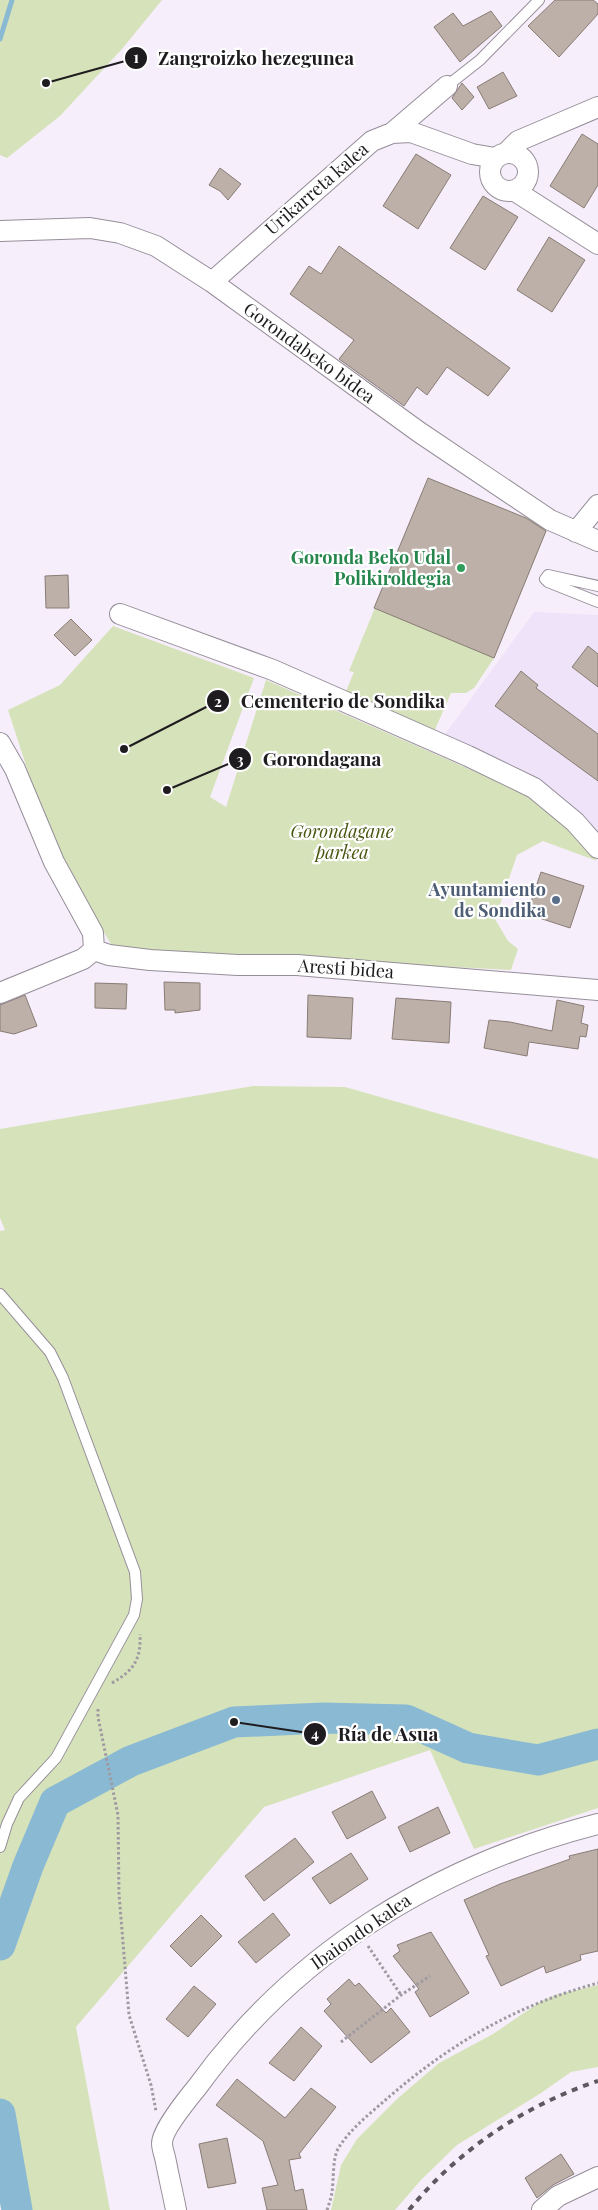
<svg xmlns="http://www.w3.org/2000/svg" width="598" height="2210" font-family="'Playfair Display',serif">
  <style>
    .education { fill: #eee3f8 }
    .green { fill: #d6e3ba }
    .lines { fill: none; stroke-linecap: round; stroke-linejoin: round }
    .stream { stroke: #8ab9d3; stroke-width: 5 }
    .river { stroke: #8ab9d3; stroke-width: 31 }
    .building { fill: #bdb0a8; stroke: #887c75 }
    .lane-casing { stroke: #968e99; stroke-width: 12 }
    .street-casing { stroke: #968e99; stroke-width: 22 }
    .path { stroke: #9f99a2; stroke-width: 3; stroke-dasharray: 2.5 2.5; stroke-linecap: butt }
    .lane { stroke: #fff; stroke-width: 10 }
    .street { stroke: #fff; stroke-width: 20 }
    .rail { stroke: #5e5960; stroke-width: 4; stroke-dasharray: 6 6; stroke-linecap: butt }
    .leisure-dot { fill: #2e9e5b; stroke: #fff; stroke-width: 2 }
    .service-dot { fill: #5c6f8a; stroke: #fff; stroke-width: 2 }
    .labels { text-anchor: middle; stroke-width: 4.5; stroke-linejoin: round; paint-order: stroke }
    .street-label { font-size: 18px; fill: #1f1c20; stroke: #fff }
    .leisure-label { font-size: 18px; font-weight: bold; fill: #27864d; stroke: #fff; text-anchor: end }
    .park-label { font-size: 18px; font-style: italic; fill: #485611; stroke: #fff }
    .service-label { font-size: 18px; font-weight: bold; fill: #4e5e75; stroke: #fff; text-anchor: end }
    .leader { fill: none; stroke: #1f1c20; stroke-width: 2 }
    .callout-dot { fill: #1f1c20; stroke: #fff; stroke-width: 2 }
    .mark-label { font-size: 15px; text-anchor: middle; font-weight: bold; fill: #fff }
    .callout-label { font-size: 19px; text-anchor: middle; font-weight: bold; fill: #1f1c20; stroke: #fff; stroke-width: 4.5; stroke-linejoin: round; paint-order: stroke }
  </style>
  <rect width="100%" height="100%" fill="#f7eefb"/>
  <path class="education" d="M534 612 598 615V836L443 737Z"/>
  <path class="green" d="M0 0H162L122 49 60 116 7 158 0 155Z
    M428 478 548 527 494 658 474 688 466 693H451L434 732 344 696 354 672 349 671Z
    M113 626 254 678 210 797 226 807 266 680 531 796 581 836 597 861 543 841 517 855 495 919 508 941 518 949 511 970 114 949 53 848 8 710 60 685Z
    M253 1086 345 1087 598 1159V1808L474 1849 430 1750 264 1807 76 2027 110 2210H7L0 2184V1231L5 1230 0 1218V1129Z
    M598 1985V2067L571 2072 541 2093 457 2145 421 2180 395 2210H331L341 2165 357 2139 398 2098 439 2063 493 2034 540 2002 555 1995Z"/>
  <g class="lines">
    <path class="stream" d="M0 39 12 0"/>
    <path class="river" d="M0 1945 28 1866 55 1802 131 1761 234 1722 324 1718 406 1720 468 1748 538 1760 598 1744
      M0 2114 17 2210"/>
  </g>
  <path class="building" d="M555 0H593L598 4V14L559 57 528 26Z
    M491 11 502 26 460 62 434 27 453 13 463 26Z
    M503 72 517 96 489 109 477 87Z
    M462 83 474 97 462 110 452 98Z
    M582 134 598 144V185L584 208 550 186Z
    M416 154 451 175 418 229 383 206Z
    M220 168 241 184 228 200 220 191 209 185Z
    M483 196 518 217 485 270 450 248Z
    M549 237 585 260 552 312 517 290Z
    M339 246 510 368 488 396 447 367 427 395 417 387 404 406 339 359 354 340 290 294 309 266 321 274Z
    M428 478 526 518 546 531 494 658 374 608Z
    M68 575 69 608H46L45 576Z
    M71 619 92 640 75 656 54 635Z
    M588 646 598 654V687L572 667Z
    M521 671 538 685 536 688 598 734V781L495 706Z
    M541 872 584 886 570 928 527 914Z
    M164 982 200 983V1010L175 1013V1010H165Z
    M95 983 127 984 126 1009 95 1008Z
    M25 995 37 1026 14 1034 0 1031V1005Z
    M308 995 353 998 351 1039 307 1037Z
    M396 998 451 1002 449 1043 392 1039Z
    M557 1000 584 1006 581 1023 588 1025 586 1037 580 1036 578 1049 529 1042 527 1056 484 1048 489 1020 510 1022 552 1031Z
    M372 1791 386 1818 347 1839 332 1812Z
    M438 1807 450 1833 410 1852 398 1827Z
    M295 1838 314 1862 264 1901 245 1876Z
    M598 1849V1951L580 1955 581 1960 546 1973 544 1966 501 1986 486 1956 489 1955 464 1900 500 1884 570 1859 569 1856Z
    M351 1853 368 1879 330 1904 312 1878Z
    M273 1913 290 1935 256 1963 238 1942Z
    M201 1915 222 1936 191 1967 170 1946Z
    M431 1932 469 1993 430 2017 415 1992 419 1989 393 1956 400 1951 397 1945Z
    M349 1979 355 1986 359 1983 386 2013 391 2008 410 2032 371 2063 324 2011 331 2004 327 1999Z
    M194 1986 216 2004 188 2037 166 2019Z
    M301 2027 322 2046 294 2081 269 2063Z
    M237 2079 285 2118 311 2088 336 2107 299 2154 301 2158 289 2160 295 2191 303 2189 307 2210H267L262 2188 278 2185 263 2141 216 2105Z
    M227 2138 236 2183 208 2188 199 2144Z
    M561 2154 574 2174 553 2185 537 2198 525 2178Z"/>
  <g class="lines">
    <g class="lane-casing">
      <path id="lane" d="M447 86 480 60 539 0
        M598 586 548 575 545 579 548 582 598 602
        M0 1294 50 1352 63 1378 135 1572 137 1599 134 1615 56 1758 19 1798 7 1824 0 1847"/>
    </g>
    <g class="street-casing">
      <path id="street" d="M392 133 447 86
        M490 172a19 19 0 1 1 38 0a19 19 0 1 1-38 0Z
        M506 153 518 141 598 107
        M515 191 598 244
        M0 231 90 228 120 233 156 246 212 282 419 432 550 520 598 541
        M212 282 372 141 392 133 411 132 472 154 495 158
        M576 532 598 505
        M120 614 273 670 468 756 534 788 575 822 598 848
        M0 743 15 769 54 862 93 933 94 950
        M94 950 109 955 150 960 238 965H297L598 990
        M0 993 83 959 94 950
        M176 2210C173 2194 169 2178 166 2162 165 2156 162 2149 162 2143 162 2130 189 2097 198 2086 296 1951 438 1865 598 1824
        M542 2210 558 2196 598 2177"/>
    </g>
    <path class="path" d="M112 1683C134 1670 141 1660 140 1634
      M98 1709V1717L118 1815 119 1894 129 2015 151 2085 156 2111
      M368 1946 401 1995
      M341 2042 401 1995 430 1976
      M327 2210C329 2204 331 2198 332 2192 334 2179 332 2158 339 2147 352 2127 372 2112 390 2096 453 2042 517 2005 598 1983"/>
    <use href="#lane" class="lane"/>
    <use href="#street" class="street"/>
    <path class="rail" d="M409 2210C458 2150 525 2105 598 2081"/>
  </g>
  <circle class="leisure-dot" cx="461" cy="568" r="5"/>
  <circle class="service-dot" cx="556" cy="900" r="5"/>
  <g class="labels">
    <g class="street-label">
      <text transform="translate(317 189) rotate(-41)" y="6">Urikarreta kalea</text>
      <text transform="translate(309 353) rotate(36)" y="6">Gorondabeko bidea</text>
      <text transform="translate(346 969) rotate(4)" y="6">Aresti bidea</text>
      <text transform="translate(361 1932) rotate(-35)" y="6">Ibaiondo kalea</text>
    </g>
    <g class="leisure-label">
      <text x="451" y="564">Goronda Beko Udal<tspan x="451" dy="21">Polikiroldegia</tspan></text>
    </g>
    <g class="park-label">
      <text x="342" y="838">Gorondagane<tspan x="342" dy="21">parkea</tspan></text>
    </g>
    <g class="service-label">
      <text x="546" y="896">Ayuntamiento<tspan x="546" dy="21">de Sondika</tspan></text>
    </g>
  </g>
  <path class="leader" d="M46 83L136 58M124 749L218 701M167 790L240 759M234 1722L315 1734"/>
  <g class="callout-dot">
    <circle cx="46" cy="83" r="5"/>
    <circle cx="124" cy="749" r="5"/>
    <circle cx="167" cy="790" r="5"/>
    <circle cx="234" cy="1722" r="5"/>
    <circle cx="136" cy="58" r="12"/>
    <circle cx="218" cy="701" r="12"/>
    <circle cx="240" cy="759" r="12"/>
    <circle cx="315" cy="1734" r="12"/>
  </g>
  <g class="mark-label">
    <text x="136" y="63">1</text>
    <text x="218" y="707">2</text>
    <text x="240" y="765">3</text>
    <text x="315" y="1739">4</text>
  </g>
  <g class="callout-label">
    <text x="256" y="65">Zangroizko hezegunea</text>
    <text x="343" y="708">Cementerio de Sondika</text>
    <text x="322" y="766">Gorondagana</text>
    <text x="388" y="1741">Ría de Asua</text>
  </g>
</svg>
